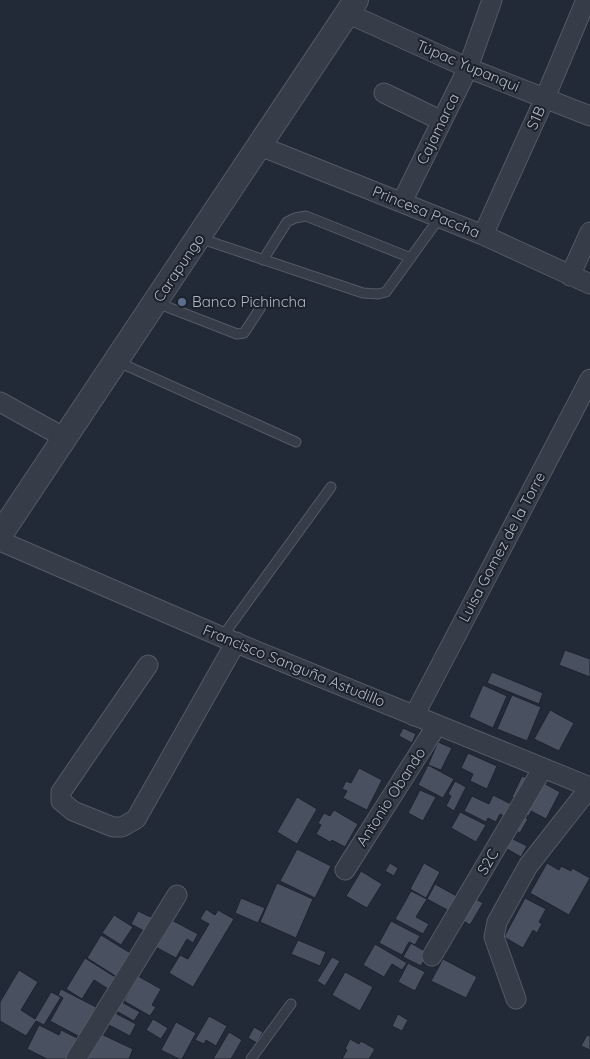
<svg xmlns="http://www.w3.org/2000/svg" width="590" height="1059" font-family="Quicksand,sans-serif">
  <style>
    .building { fill: #495161; stroke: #1e232e }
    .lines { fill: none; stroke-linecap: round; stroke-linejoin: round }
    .service-casing { stroke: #545a65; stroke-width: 11 }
    .minor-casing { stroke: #545a65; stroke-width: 21 }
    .tertiary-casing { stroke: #545a65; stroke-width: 26 }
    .service { stroke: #363c48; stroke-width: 9 }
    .minor { stroke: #363c48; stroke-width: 19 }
    .tertiary { stroke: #363c48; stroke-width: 24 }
    .service-dot { fill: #5c6f8a; stroke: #1c222c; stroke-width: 2 }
    .labels { text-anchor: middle; stroke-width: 4; stroke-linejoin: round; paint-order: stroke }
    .street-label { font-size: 15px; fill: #b1b7c4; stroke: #1c222c }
    .poi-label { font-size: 15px; fill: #b1b7c4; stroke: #1c222c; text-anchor: start }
  </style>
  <rect width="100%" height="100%" fill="#232a37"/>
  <path class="building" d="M565 650 590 659V677L559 665Z
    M492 672 543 693 539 704 487 683Z
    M483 685 507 696 493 728 469 717Z
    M512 695 541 707 527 741 497 729Z
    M550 710 574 723 559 751 534 739Z
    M403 728 416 734 412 743 399 736Z
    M438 742 452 748 441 770 428 765Z
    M468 753 497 766 487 789 470 781 473 774 461 768Z
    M428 765 454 779 443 798 418 785Z
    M359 768 382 780 367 810 343 798 347 791 342 789 346 781 351 783Z
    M522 776 532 780 522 802 512 797Z
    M538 780 560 792 546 819 531 811 529 816 521 812Z
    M455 781 466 787 454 811 446 806 451 796 448 794Z
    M420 790 436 797 423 821 408 813Z
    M493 795 513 805 507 818 500 814 496 822 488 818 486 822 464 811 472 796 489 804Z
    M297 797 317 809 297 844 277 832Z
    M334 810 358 824 345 847 332 840 330 842 316 834 321 825 318 823 324 813 330 816Z
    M460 812 486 825 476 842 451 828Z
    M519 814 528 819 520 833 511 827Z
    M507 836 527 846 521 857 502 846Z
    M297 849 331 866 315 898 280 881Z
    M390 863 398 868 394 876 385 871Z
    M424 863 440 872 426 898 410 889Z
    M547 863 559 870 561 866 571 871 572 868 590 878 569 915 530 893Z
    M361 871 382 884 367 908 346 896Z
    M277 883 313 899 296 938 260 922Z
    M435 884 460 898 453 913 427 899Z
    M411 891 427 899 416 917 429 924 423 934 395 919Z
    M241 898 265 908 258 923 235 913Z
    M474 898 483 903 470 925 462 920Z
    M525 898 546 909 539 922 542 924 537 933 533 930 523 948 504 937Z
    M206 909 215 915 218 910 234 919 193 987 169 973 180 955 188 959 209 924 200 919Z
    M138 911 157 920 150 934 131 924Z
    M114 915 133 927 121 945 102 933Z
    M166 917 198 934 193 943 187 939 176 958 150 944Z
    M391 921 420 936 415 945 409 942 402 955 379 943Z
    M101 935 132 954 117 977 87 958Z
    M298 940 326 952 320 966 291 954Z
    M411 943 428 953 421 966 403 957Z
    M375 944 407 963 402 970 392 964 384 977 363 965Z
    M332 957 340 961 325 986 317 981Z
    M85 958 120 980 113 992 94 980 82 999 66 989Z
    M443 959 477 977 466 998 431 981Z
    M408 963 425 972 415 991 398 982Z
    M19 970 38 982 21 1010 35 1019 51 992 61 997 44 1025 36 1021 26 1036 0 1021V1002Z
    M345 972 373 987 360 1011 332 995Z
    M138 976 161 989 152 1005 156 1007 150 1016 124 1001Z
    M61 989 96 1007 80 1037 50 1021 63 998 58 995Z
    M116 999 140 1012 134 1021 111 1008Z
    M113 1012 136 1024 130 1036 107 1024Z
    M398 1014 408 1020 402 1031 392 1026Z
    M209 1016 227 1026 216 1046 206 1040 204 1044 195 1040Z
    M153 1019 168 1028 161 1039 146 1030Z
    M176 1022 196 1033 182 1059H179L161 1050Z
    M39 1025 59 1035 61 1030 77 1038 67 1059H47L27 1049Z
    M254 1027 263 1032 257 1043 248 1038Z
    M229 1032 242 1040 231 1059H213Z
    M99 1033 133 1049 129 1059H87Z
    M587 1035 590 1036V1050L581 1046Z
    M350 1039 359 1044 361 1041 375 1049 369 1059H342L347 1050 345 1049Z"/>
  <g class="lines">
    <g class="service-casing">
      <path id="service" d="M199 238 363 293 378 294 386 292 440 217
        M263 260 287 222 295 218 306 216 411 258
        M157 303 237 334 244 333 261 307
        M116 361 296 442
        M222 637 331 487
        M251 1059 291 1004"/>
    </g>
    <g class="minor-casing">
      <path id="minor" d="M347 13 468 68 590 116
        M384 93 442 121
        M260 146 483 235 590 284
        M402 202 468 68 492 0
        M483 235 545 98 586 0
        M570 276 590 232
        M0 402 65 438
        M0 541 222 637 590 787 528 866 497 922 494 937 516 999
        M148 665 61 792V801L73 811 113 827H122L136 819 236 642
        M414 716 590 379
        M345 870 437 725
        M432 956 543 768
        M76 1059 177 895"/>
    </g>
    <g class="tertiary-casing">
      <path id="tertiary" d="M0 535 356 0"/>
    </g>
    <use href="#service" class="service"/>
    <use href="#minor" class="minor"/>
    <use href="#tertiary" class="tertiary"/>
  </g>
  <circle class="service-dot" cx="182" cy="302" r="5"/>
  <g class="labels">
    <g class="street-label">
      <text transform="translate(468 66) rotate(23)" y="5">Túpac Yupanqui</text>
      <text transform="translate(536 118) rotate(-66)" y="5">S1B</text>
      <text transform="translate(438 129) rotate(-64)" y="5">Cajamarca</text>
      <text transform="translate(426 212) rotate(22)" y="5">Princesa Paccha</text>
      <text transform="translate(179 268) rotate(-56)" y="5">Carapungo</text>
      <text transform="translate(502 547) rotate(-62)" y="5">Luisa Gomez de la Torre</text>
      <text transform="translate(294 666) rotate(22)" y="5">Francisco Sanguña Astudillo</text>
      <text transform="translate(391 797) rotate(-57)" y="5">Antonio Obando</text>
      <text transform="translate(488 862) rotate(-59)" y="5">S2C</text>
    </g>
    <g class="poi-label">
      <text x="192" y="307">Banco Pichincha</text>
    </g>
  </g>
</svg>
